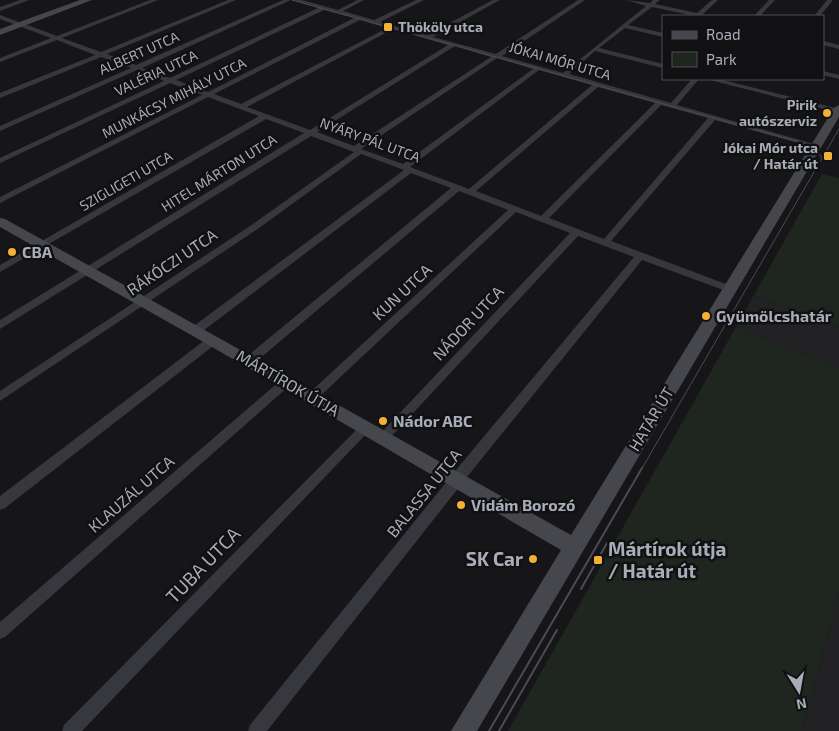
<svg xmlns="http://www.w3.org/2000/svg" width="839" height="731" font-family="'Exo 2',sans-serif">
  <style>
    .built { fill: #222225 }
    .green { fill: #1e261f }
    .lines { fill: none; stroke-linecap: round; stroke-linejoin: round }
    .street { fill: #37383d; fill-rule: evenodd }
    .secondary { fill: #45474d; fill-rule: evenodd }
    .tram-far1 { stroke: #4a4c52; stroke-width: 1 }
    .tram { stroke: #4a4c52; stroke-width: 2 }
    .poi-dot { fill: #f2b134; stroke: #111113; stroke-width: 2 }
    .labels { text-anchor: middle; stroke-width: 5; stroke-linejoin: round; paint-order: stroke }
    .far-poi-label { font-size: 14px; font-weight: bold; fill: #a8adb8; stroke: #111113; text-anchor: end }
    .far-street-label { font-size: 14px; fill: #a8adb8; stroke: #111113 }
    .poi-label { font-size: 16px; font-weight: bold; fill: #a8adb8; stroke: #111113; text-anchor: start }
    .street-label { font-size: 16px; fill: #a8adb8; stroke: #111113 }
    .near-poi-label { font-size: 19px; font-weight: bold; fill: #a8adb8; stroke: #111113; text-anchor: start }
    .near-street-label { font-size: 19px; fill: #a8adb8; stroke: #111113 }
  </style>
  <rect width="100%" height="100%" fill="#161618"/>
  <path class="built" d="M754 295 839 328V368L736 327Z
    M839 594V731H802Z"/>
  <path class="green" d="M822 174 839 178V328L754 295Z
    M736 327 839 368V594L802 731H508Z"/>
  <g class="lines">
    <path class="street" d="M20 0H29L0 11V7Z
      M150 0H158L62 38 101 52 228 0H236L107 54 136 65 283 0H291L142 68 170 78 318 8 293 0H302L338 10 357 0H364L343 11 374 20 416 0H424L380 22 427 35 493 0H500L433 37 496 54 578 0H585L502 56 563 73 646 6 626 0 650 3 653 0H660L655 4 697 13 712 0H718L703 14 705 16H695L652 7 628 25 663 33V37L625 28 599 48 663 64V68L595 51 569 74 671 103 692 79H699L677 105 821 146 817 148 715 120 611 241 734 287 735 289 734 291H726L642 260 471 472 267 731H248L250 725 461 464 634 257 578 236 387 441 383 443 379 441 377 438 379 435 570 233 516 212 315 401H307L305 398 307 395 508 210 459 191 253 364H245L243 361 245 358 451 188 411 173 199 334H191L190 331 191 328 404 170 361 154 259 228 0 401V391L253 224 354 152 311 136 0 329V320L304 133 266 119 0 272V265L259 116 208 97 0 203V197L202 95 170 83 0 163V158L164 81 137 70 0 131V126L131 68 101 57 0 98V93L95 55 57 40 0 62V58L51 38 0 19V15L57 36ZM324 10 354 18 208 92 176 80ZM360 20 387 28 241 104 214 94ZM393 29 448 45 310 130 247 107ZM455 46 491 57 354 146 317 132ZM497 58 533 69 403 164 361 149ZM539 70 592 85 469 189 410 167ZM598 87 655 103 541 216 476 191ZM661 105 708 118 604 239 549 218Z
      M769 0H775L760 16H754Z
      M827 0H833L820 16H814Z
      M823 41 839 45V49L823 45Z
      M823 71 839 75V79L823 75Z
      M709 79H719L839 109V113L710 80Z
      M213 336 218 340 217 343 5 508 0 510V496L209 337Z
      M285 379 289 380 291 383 289 386 5 637 0 639V622L281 380Z
      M365 423 369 425 371 428 369 431 82 731H62L64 725 361 425Z"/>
    <path class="secondary" d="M80 0H92L0 35V29Z
      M839 105V117L477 731H451L561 550 207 344 0 227V218L5 219C194 323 382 430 571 535L834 108Z"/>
    <path class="tram-far1" d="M292 0 803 143 816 149 822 158
      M641 470 839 129"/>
    <path class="tram" d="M581 589 607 543
      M489 731 642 468
      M499 731 557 630"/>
  </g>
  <g class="poi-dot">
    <rect x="383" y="22" width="10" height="10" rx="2.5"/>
    <circle cx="827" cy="113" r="5"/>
    <rect x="823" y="151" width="10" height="10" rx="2.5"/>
    <circle cx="12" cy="252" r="5"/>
    <circle cx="706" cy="316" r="5"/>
    <circle cx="383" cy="421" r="5"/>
    <circle cx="461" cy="505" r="5"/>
    <circle cx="533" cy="559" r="5"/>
    <rect x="593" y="555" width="10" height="10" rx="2.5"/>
  </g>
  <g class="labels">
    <g class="far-poi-label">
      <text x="398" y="32" text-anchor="start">Thököly utca</text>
      <text x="817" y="110">Pirik<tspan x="817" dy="16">autószerviz</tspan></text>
      <text x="818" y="153">Jókai Mór utca<tspan x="818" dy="16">/ Határ út</tspan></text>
    </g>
    <g class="far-street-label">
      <text transform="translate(139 53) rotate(-24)" y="5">ALBERT UTCA</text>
      <text transform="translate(560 61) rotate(16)" y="5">JÓKAI MÓR UTCA</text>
      <text transform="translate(156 73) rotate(-25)" y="5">VALÉRIA UTCA</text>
      <text transform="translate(174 98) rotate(-27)" y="5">MUNKÁCSY MIHÁLY UTCA</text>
      <text transform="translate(370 140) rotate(20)" y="5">NYÁRY PÁL UTCA</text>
      <text transform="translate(219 173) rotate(-32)" y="5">HITEL MÁRTON UTCA</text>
      <text transform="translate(126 181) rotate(-30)" y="5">SZIGLIGETI UTCA</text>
    </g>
    <g class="poi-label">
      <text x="22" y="258">CBA</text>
      <text x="716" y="322">Gyümölcshatár</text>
      <text x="393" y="427">Nádor ABC</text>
      <text x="471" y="511">Vidám Borozó</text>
    </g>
    <g class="street-label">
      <text transform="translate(172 262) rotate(-34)" y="6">RÁKÓCZI UTCA</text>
      <text transform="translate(402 292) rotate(-43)" y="6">KUN UTCA</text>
      <text transform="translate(468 323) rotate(-47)" y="6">NÁDOR UTCA</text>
      <text transform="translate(288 383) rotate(30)" y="6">MÁRTÍROK ÚTJA</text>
      <text transform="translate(651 419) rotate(-59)" y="6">HATÁR ÚT</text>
      <text transform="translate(424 493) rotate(-51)" y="6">BALASSA UTCA</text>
      <text transform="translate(131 494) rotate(-41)" y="6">KLAUZÁL UTCA</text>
    </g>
    <g class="near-poi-label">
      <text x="608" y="556">Mártírok útja<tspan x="608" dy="22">/ Határ út</tspan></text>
      <text x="523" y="566" text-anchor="end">SK Car</text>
    </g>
    <g class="near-street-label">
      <text transform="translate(203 565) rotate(-46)" y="7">TUBA UTCA</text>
    </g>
  </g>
  <rect x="662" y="15" width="162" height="65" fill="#111113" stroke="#4d4f55"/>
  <rect x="672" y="31" width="25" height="8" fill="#45474d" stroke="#4d4f55"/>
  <text x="706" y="40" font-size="15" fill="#a8adb8">Road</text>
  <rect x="672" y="52" width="25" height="15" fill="#1e261f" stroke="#4d4f55"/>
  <text x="706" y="65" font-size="15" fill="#a8adb8">Park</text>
  <g transform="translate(799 691) rotate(169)" stroke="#111113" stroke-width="4" paint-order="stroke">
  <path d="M0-4L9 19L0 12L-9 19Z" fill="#a8adb8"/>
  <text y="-8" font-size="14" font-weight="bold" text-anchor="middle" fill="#a8adb8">N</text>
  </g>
</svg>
